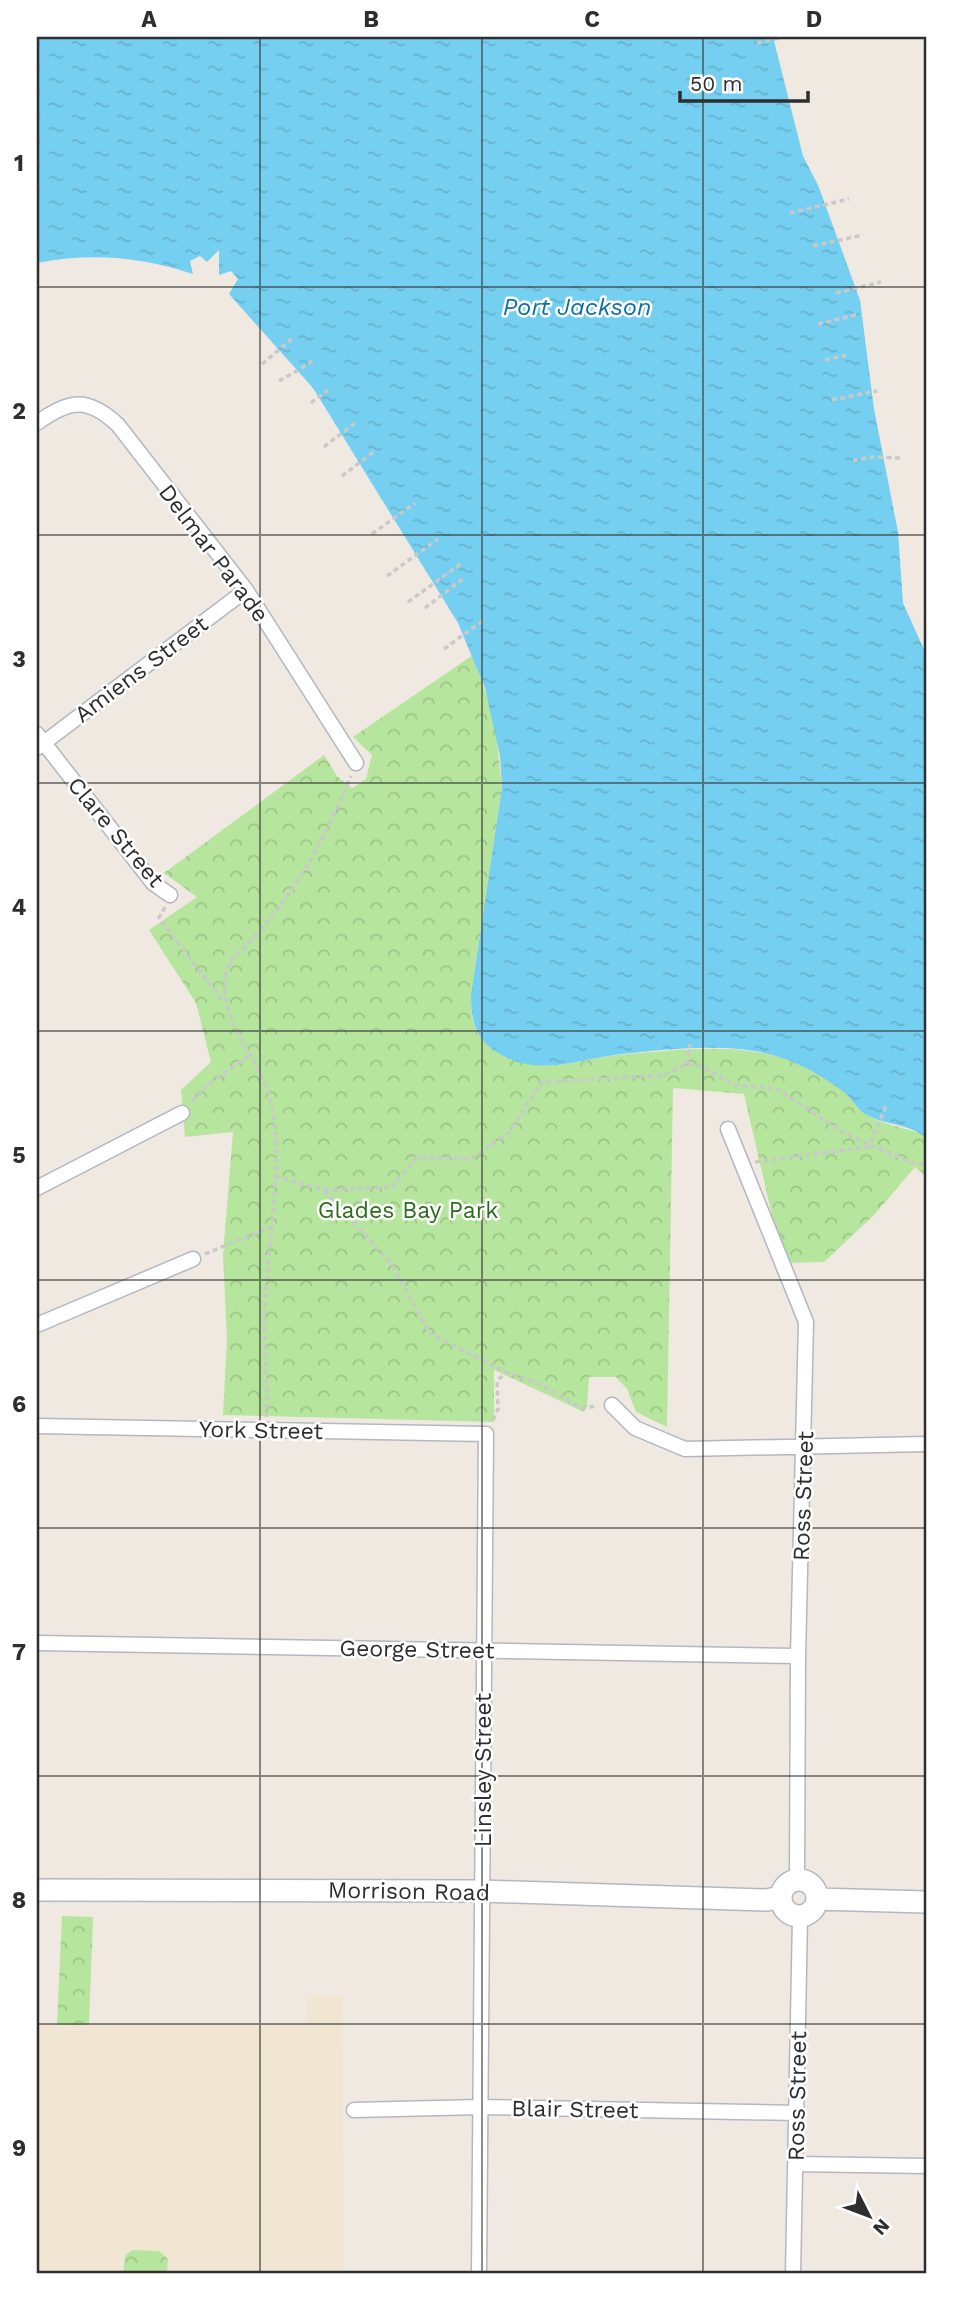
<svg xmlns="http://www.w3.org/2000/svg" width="963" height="2311" font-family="'Work Sans',sans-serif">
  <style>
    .education { fill: #f0e6d1 }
    .forest { fill: url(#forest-crowns) }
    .water { fill: url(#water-ripples) }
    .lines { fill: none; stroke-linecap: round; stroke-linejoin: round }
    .street-casing { stroke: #b4b7c1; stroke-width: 17 }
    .secondary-casing { stroke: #b4b7c1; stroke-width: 24 }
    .path { stroke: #c9c9c9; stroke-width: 3.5; stroke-dasharray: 5 3.5; stroke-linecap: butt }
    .street { stroke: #fff; stroke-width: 14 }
    .secondary { stroke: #fff; stroke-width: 21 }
    .grid { fill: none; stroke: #2e2e2e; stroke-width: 2; stroke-opacity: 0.55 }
    .labels { text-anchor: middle; stroke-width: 5; stroke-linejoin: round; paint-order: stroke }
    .street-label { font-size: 23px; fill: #2e2e2e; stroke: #fff }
    .park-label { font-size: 23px; fill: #2c6e1b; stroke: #fff }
    .water-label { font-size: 24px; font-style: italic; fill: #0d6fa3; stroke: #fff }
    .neatline { fill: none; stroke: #2e2e2e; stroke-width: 2.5 }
    .grid-label { font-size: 23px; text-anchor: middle; font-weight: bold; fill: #2e2e2e }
  </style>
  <defs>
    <pattern id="forest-crowns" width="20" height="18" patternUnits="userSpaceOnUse" patternTransform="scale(1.75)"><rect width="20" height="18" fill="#b6e59e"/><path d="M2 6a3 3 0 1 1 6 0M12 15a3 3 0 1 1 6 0" fill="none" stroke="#9dc588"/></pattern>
    <pattern id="water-ripples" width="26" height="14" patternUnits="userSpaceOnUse" patternTransform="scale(1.75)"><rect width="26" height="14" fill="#75cff0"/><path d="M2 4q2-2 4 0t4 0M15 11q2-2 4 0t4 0" fill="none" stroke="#66b2ce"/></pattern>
  </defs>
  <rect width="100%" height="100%" fill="#efe9e1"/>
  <path class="education" d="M308 1996H342L344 2274H37V2025H306Z"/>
  <path class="forest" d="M473 655 495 722 502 787 471 995C471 1020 473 1035 494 1050 537 1080 580 1058 627 1054 678 1050 731 1043 780 1057 803 1063 832 1079 849 1096 855 1102 860 1111 867 1115 883 1124 905 1128 922 1134L926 1138V1176L915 1167 874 1215 824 1262 783 1263 744 1094 673 1088 667 1427 636 1412 627 1389 616 1377H589L587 1406 584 1412 494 1370V1422L223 1415 227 1339 223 1255 233 1132 185 1137 181 1090 211 1062 196 1003 149 930 197 897 164 873 324 755 337 776 352 788 366 779 372 755 353 737Z
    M62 1916 93 1917 89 2025H57Z
    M132 2250 159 2251 168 2259 167 2274H123L125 2256Z"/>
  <path class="water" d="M37 37H773L803 156 818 185 860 300 874 409 898 532 903 603 926 654V1138C911 1124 885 1125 867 1115 858 1111 853 1099 845 1093 818 1072 788 1056 754 1051 712 1044 664 1050 622 1054 578 1059 539 1078 498 1053 475 1039 471 1021 471 995L502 787 500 756 485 688 458 623 313 388 229 294 238 279 231 271 219 275V250L207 262 200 256 190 261 193 274C143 257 89 252 37 263Z"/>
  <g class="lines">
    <g class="street-casing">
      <path id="street" d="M37 423C70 399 88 397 118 425L246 590 356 763
        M37 734 153 883 170 895
        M37 748 246 590
        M728 1129 806 1322 798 1656 797 1879
        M37 1188 182 1113
        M37 1325 193 1259
        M612 1405 635 1428 685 1449 926 1444
        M37 1426 486 1434 479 2274
        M37 1643 798 1656
        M354 2110 480 2107 797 2113
        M796 2164 926 2166
        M793 2274 800 1917"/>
    </g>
    <g class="secondary-casing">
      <path id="secondary" d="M781 1898a18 18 0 1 1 36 0a18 18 0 1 1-36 0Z
        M37 1890 482 1891 767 1900 780 1897
        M817 1899 926 1902"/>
    </g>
    <path class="path" d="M757 43 784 37
      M790 213 849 199
      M813 246 863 235
      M836 293 881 282
      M818 324 859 314
      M825 360 847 355
      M262 364 294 337
      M279 381 315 360
      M832 400 877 391
      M311 403 328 390
      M324 447 355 423
      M853 461 869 457 900 458
      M342 476 375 451
      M372 534 415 503
      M387 576 438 539
      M408 602 462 563
      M425 608 464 578
      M444 649 485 619
      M165 907 159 918 223 1001
      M687 1064 690 1044
      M192 1102 206 1086 250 1055
      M755 1162 868 1147 887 1104
      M275 1176 324 1190 392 1187 417 1157 471 1159 509 1132 542 1082 664 1075 687 1064 701 1066 735 1085 777 1089 844 1133 912 1163 926 1165
      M324 1190 391 1263 430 1334 506 1372 542 1385 581 1408 598 1406
      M205 1254 270 1227
      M266 1417C269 1380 263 1342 265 1305 268 1244 284 1161 271 1102 259 1051 211 1019 229 963 291 902 317 855 351 776
      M493 1420 498 1409 497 1381 506 1372"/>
    <use href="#street" class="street"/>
    <use href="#secondary" class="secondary"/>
  </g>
  <path class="grid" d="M260 37V2274M482 37V2274M703 37V2274M37 287H926M37 535H926M37 783H926M37 1031H926M37 1280H926M37 1528H926M37 1776H926M37 2024H926"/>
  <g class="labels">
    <g class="street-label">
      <text transform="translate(214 553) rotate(53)" y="8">Delmar Parade</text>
      <text transform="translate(141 669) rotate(-37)" y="8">Amiens Street</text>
      <text transform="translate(116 832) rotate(50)" y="8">Clare Street</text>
      <text transform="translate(261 1430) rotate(1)" y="8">York Street</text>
      <text transform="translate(803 1496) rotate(-88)" y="8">Ross Street</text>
      <text transform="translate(417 1649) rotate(1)" y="8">George Street</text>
      <text transform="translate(483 1770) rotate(-90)" y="8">Linsley Street</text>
      <text transform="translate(409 1891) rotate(1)" y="8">Morrison Road</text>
      <text transform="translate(797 2096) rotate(-89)" y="8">Ross Street</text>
      <text transform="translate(575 2109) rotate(1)" y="8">Blair Street</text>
    </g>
    <g class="park-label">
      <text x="408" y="1218">Glades Bay Park</text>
    </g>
    <g class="water-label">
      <text x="577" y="315">Port Jackson</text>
    </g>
  </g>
  <rect width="963" height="2311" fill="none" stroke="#ffffff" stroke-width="77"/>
  <g transform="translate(869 2216) rotate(132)" stroke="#ffffff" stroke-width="5" paint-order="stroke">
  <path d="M0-5L12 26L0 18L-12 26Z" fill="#2e2e2e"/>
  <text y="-10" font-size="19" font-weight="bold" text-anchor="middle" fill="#2e2e2e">N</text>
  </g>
  <path d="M680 91v10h128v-10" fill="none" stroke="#2e2e2e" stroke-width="3.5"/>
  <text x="690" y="91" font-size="21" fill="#2e2e2e" stroke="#ffffff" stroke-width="5" paint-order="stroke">50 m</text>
  <rect x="38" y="38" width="887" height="2234" class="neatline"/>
  <g class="grid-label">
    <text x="149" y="27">A</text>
    <text x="371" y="27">B</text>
    <text x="592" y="27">C</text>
    <text x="814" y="27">D</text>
    <text x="19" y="171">1</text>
    <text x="19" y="419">2</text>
    <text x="19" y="667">3</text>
    <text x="19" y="915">4</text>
    <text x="19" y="1163">5</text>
    <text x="19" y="1412">6</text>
    <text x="19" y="1660">7</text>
    <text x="19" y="1908">8</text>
    <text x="19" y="2156">9</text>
  </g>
</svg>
